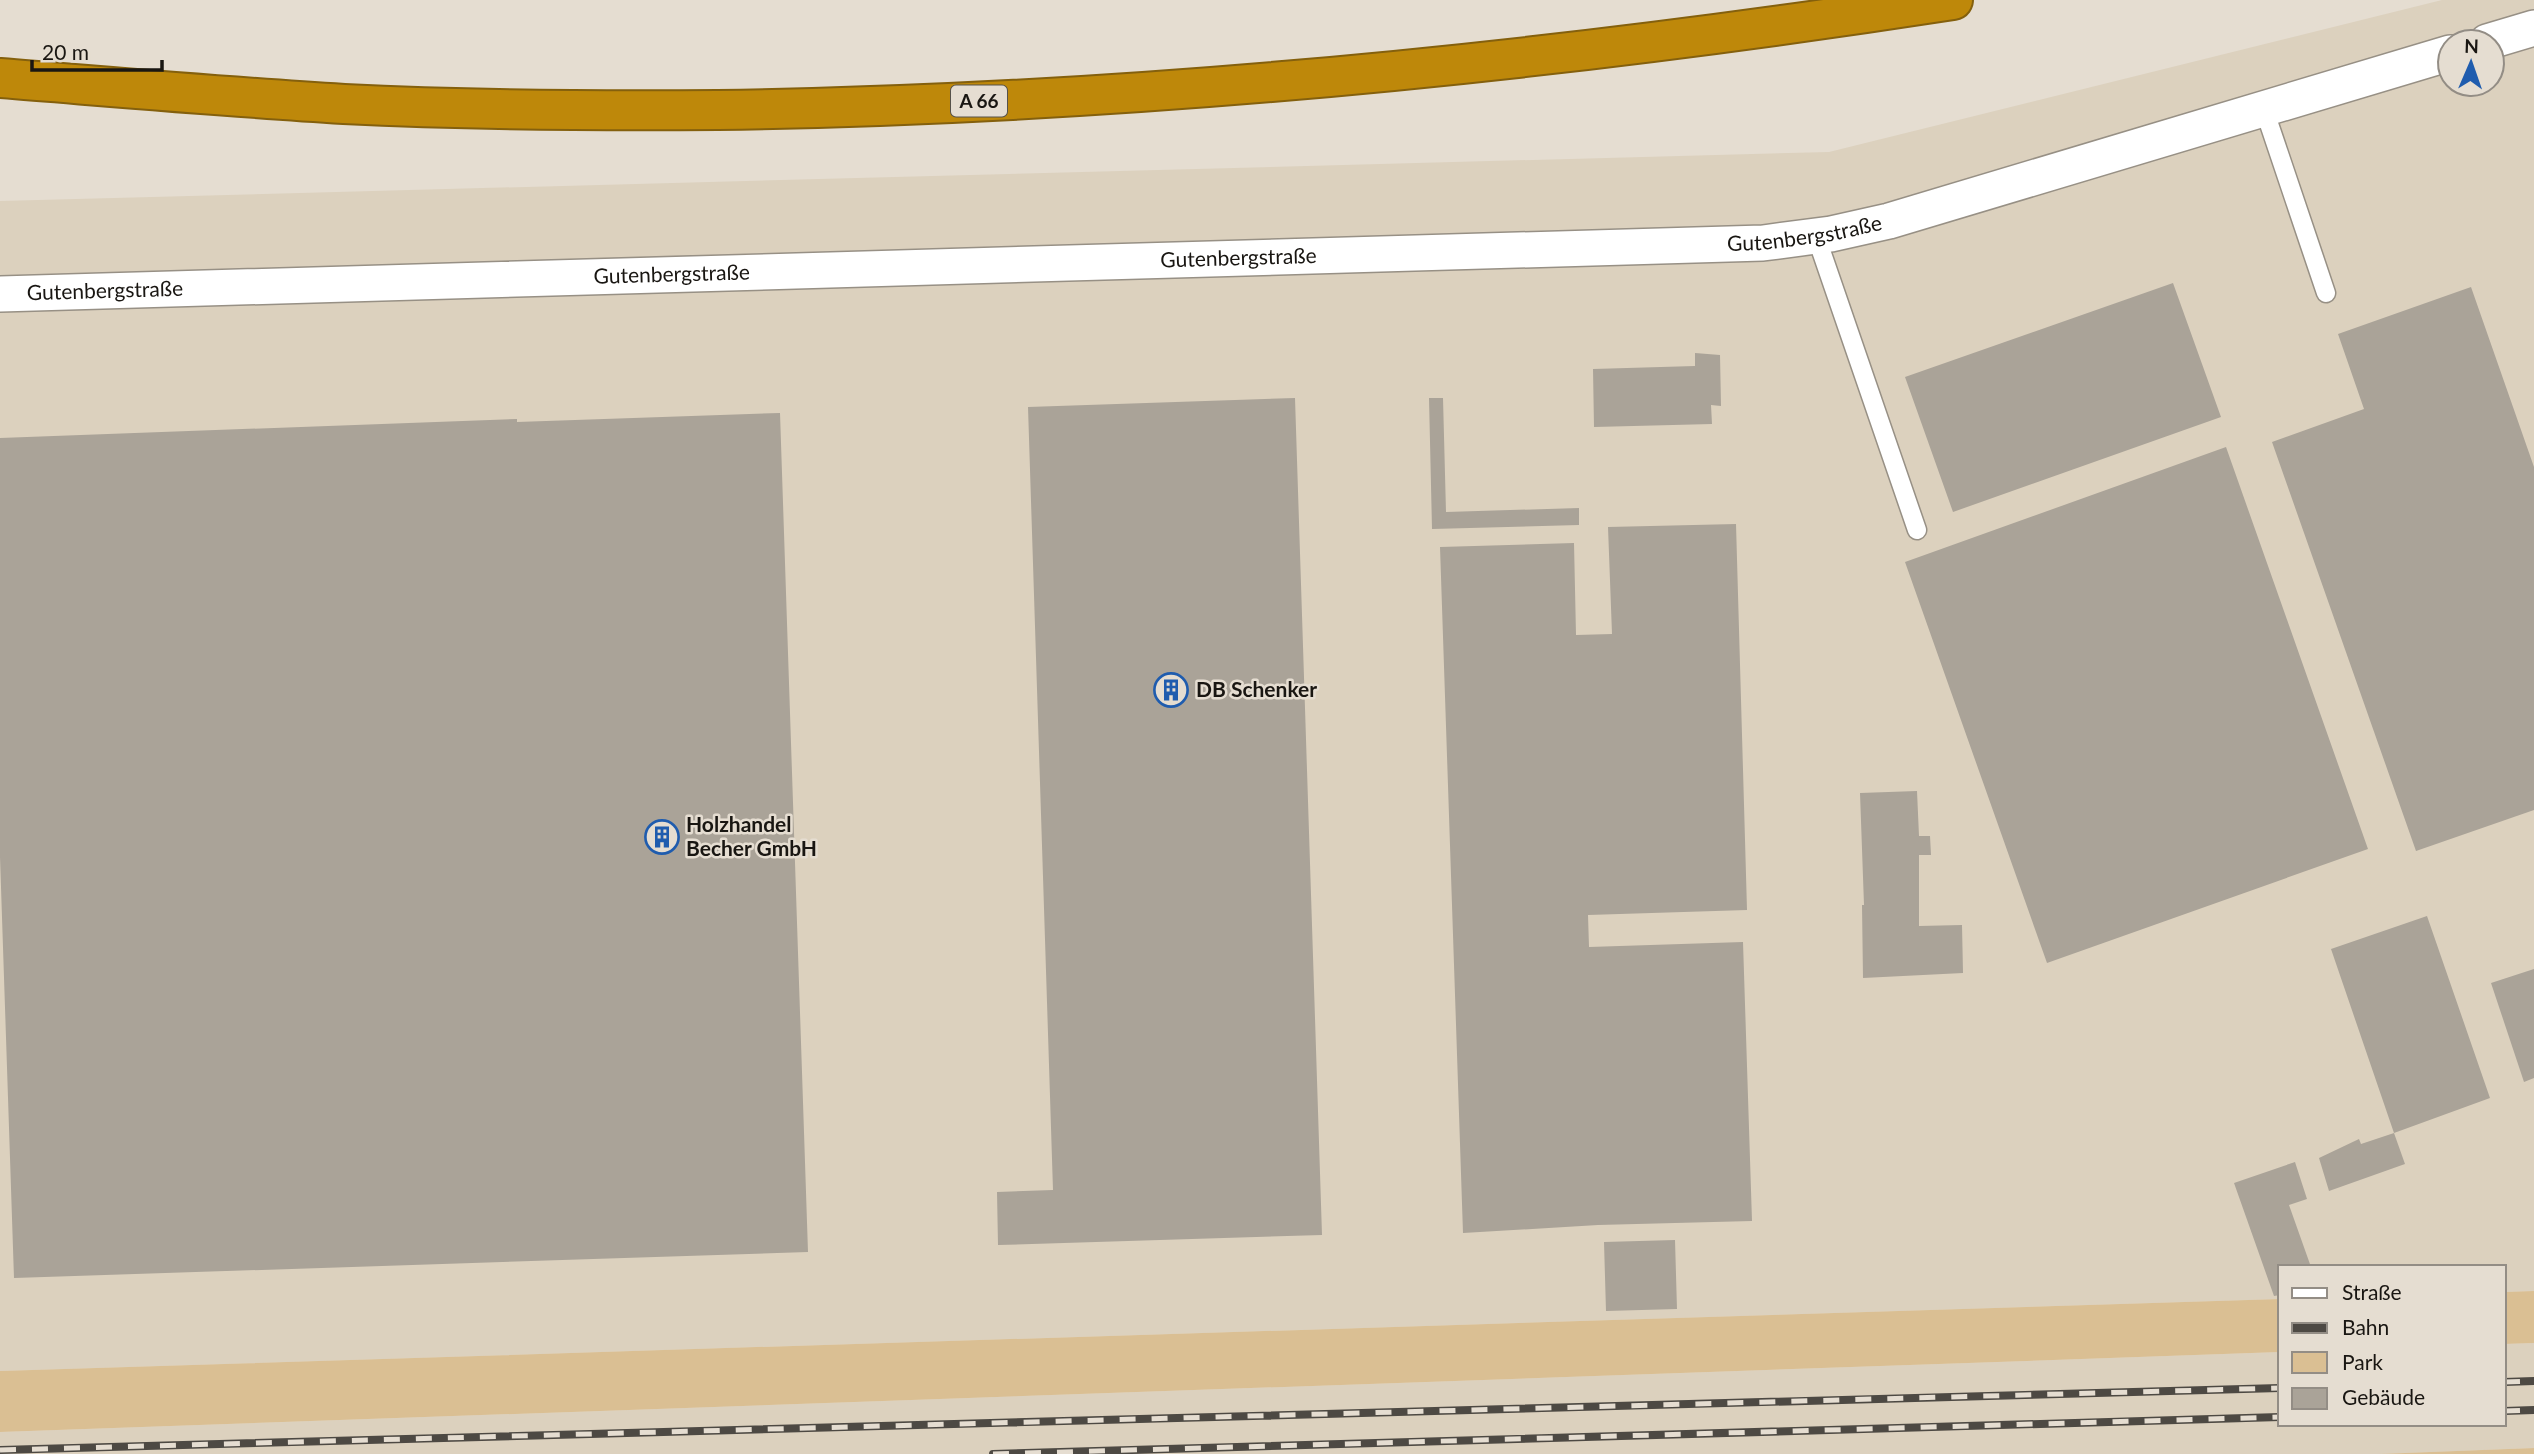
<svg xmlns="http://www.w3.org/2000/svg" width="2534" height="1454" font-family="Lato,sans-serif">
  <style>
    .built { fill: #dcd1be; fill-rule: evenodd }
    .green { fill: #dabf93 }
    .building { fill: #aaa398 }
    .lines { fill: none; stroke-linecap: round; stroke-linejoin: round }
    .service-casing { stroke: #979085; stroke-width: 21 }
    .minor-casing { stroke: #979085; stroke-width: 38 }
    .motorway-casing { stroke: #84600d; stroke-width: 42 }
    .service { stroke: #fff; stroke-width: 18 }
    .minor { stroke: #fff; stroke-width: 35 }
    .motorway { stroke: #be880a; stroke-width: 38 }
    .rail-casing { stroke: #4d4943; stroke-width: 8 }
    .rail { stroke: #e5ddd1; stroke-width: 5; stroke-dasharray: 16; stroke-linecap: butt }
    .labels { text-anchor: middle; stroke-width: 5; stroke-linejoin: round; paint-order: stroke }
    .shield { fill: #e5ddd1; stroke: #56524b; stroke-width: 2 }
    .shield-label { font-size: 19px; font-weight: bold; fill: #191612 }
    .street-label { font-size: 21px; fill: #191612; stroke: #e5ddd1 }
    .poi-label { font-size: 21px; font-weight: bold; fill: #191612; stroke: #e5ddd1; text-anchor: start }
  </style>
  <rect width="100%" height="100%" fill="#e5ddd1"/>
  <path class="built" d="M2442 0H2534V1291L2504 1292V1267H2280V1299L0 1371V201L1829 152ZM2450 42H2492V84H2450Z
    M2534 1343V1448L2379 1454H0V1432L2280 1352V1424H2504V1344Z"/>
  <path class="green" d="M2534 1291V1343L2504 1344V1292Z
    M2280 1299V1352L0 1432V1371Z
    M2534 1448V1454H2379Z"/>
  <path class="building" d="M2173 283 2221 417 1953 512 1905 377Z
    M2471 287 2534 467V810L2416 851 2272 442 2364 409 2338 334Z
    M1695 353 1720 355 1721 406 1711 405 1712 424 1594 427 1593 369 1695 366Z
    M1295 398 1322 1235 998 1245 997 1192 1053 1190 1028 407Z
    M1429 398H1443L1446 512 1579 508V525L1432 529Z
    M780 413 808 1252 14 1278 0 857V438L517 419V422Z
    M2226 447 2368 849 2047 963 1905 562Z
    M1736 524 1747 910 1588 915 1589 947 1743 942 1752 1221 1598 1225 1463 1233 1440 547 1574 543 1576 635 1612 634 1608 527Z
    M1917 791 1919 836H1930L1931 855H1919V926L1962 925 1963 973 1863 978 1862 905H1864L1860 793Z
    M2427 916 2490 1098 2394 1133 2331 949Z
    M2534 969V1078L2524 1082 2491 983Z
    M2394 1133 2405 1164 2329 1191 2319 1158 2359 1139 2361 1144Z
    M2295 1162 2307 1199 2289 1205 2311 1267H2280V1295L2274 1296 2234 1183Z
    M1675 1240 1677 1309 1606 1311 1604 1242Z"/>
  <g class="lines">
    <g class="service-casing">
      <path id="service" d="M2264 109 2326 293
        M1816 236 1917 530"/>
    </g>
    <g class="minor-casing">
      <g id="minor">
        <path d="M2487 42 2534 28"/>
        <path id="s1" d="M0 294 1763 243 1831 234 1889 221 2450 53"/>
      </g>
    </g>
    <g class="motorway-casing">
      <path id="motorway" d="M0 78C114 87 229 97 344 104 468 110 594 111 718 110 1132 104 1544 63 1953 0"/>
    </g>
    <use href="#service" class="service"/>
    <use href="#minor" class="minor"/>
    <use href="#motorway" class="motorway"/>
    <g class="rail-casing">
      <path id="rail" d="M2504 1382 2534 1381
        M2504 1411 2534 1410
        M0 1450 2280 1388
        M993 1454 2280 1417"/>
    </g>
    <use href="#rail" class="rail"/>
  </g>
  <defs>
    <g id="building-ring" transform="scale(1.75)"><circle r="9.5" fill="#e5ddd1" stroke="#1f5cae" stroke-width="1.5"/><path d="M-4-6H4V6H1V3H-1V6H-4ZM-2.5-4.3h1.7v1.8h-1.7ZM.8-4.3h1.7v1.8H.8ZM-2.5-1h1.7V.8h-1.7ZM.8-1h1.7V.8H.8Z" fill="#1f5cae"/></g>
  </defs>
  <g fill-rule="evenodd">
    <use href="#building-ring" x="1171" y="690"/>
    <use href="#building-ring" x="662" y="837"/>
  </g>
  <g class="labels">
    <rect class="shield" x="951" y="85.5" width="56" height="31" rx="5"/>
    <g class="shield-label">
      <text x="979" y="108">A 66</text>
    </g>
    <g class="street-label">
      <text dy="7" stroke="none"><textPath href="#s1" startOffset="1806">Gutenbergstraße</textPath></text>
      <text dy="7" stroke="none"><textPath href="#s1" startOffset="1239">Gutenbergstraße</textPath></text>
      <text dy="7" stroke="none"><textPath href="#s1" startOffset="672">Gutenbergstraße</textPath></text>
      <text dy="7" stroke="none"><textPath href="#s1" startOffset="105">Gutenbergstraße</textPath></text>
    </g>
    <g class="poi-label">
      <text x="1196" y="697">DB Schenker</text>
      <text x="686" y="832">Holzhandel<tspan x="686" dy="24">Becher GmbH</tspan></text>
    </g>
  </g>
  <rect x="2278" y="1265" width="228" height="161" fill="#e5ddd1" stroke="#938d85" stroke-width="2"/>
  <rect x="2292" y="1288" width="35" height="10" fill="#ffffff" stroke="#938d85" stroke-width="2"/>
  <text x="2342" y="1300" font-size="21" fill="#191612">Straße</text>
  <rect x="2292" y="1323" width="35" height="10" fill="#4d4943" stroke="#938d85" stroke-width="2"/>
  <text x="2342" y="1335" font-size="21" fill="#191612">Bahn</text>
  <rect x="2292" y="1352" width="35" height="21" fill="#dabf93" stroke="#938d85" stroke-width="2"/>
  <text x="2342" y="1370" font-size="21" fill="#191612">Park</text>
  <rect x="2292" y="1388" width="35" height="21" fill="#aaa398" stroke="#938d85" stroke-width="2"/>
  <text x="2342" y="1405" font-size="21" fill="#191612">Gebäude</text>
  <g transform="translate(2471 63) rotate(2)"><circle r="33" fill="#e5ddd1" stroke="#938d85" stroke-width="2"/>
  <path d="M0-5L12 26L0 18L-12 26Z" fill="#1f5cae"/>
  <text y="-10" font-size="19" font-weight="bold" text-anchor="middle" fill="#191612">N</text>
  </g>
  <path d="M32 60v10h130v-10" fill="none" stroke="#191612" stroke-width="3.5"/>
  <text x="42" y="60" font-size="21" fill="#191612" stroke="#e5ddd1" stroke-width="5" paint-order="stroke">20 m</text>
</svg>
